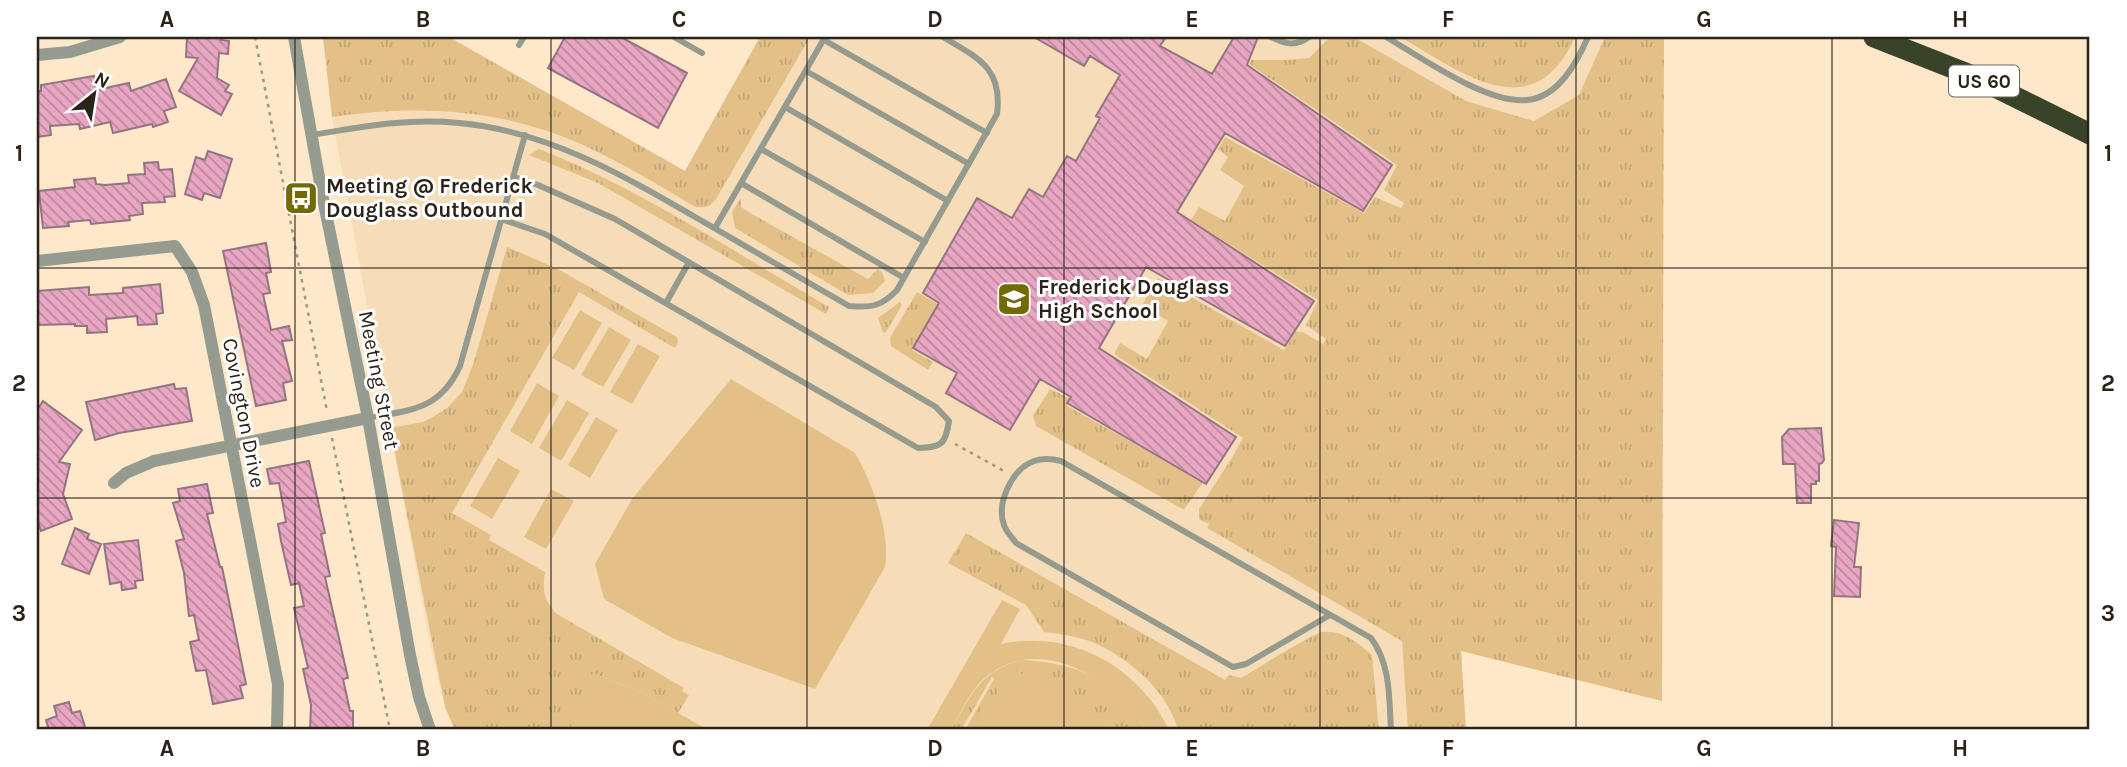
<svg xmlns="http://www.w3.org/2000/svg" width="2127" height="767" font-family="Karla,sans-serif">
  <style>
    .built { fill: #f6ddb8 }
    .grass { fill: url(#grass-tufts) }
    .park { fill: #e4c089 }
    .building { fill: url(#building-back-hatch); stroke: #957482; stroke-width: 2 }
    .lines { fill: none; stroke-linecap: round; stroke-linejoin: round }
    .path { stroke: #a69680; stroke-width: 2.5; stroke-dasharray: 3.5 5; stroke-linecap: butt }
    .lane { stroke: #959b8e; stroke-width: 6 }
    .street { stroke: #959b8e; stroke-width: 12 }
    .highway { stroke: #384329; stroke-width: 21 }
    .grid { fill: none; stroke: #2b2318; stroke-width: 2; stroke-opacity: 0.55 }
    .labels { text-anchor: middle; stroke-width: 6; stroke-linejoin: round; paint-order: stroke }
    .shield { fill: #fff; stroke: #6b655d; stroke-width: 2 }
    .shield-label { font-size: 19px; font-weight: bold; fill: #2b2318 }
    .poi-label { font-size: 21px; font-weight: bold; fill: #2b2318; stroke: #fff; text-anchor: start }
    .street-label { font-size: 21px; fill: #2b2318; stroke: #fff }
    .neatline { fill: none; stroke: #2b2318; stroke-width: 2.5 }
    .grid-label { font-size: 23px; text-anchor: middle; font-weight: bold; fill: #2b2318 }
  </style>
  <defs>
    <pattern id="grass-tufts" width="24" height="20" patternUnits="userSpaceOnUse" patternTransform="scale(1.75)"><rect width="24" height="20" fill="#e4c089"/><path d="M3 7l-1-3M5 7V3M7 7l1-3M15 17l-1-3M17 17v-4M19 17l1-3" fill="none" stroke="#c4a576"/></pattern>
    <pattern id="building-back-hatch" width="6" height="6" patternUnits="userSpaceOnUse" patternTransform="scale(1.75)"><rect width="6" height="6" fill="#e8a6c3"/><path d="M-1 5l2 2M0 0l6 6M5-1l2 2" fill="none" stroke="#bc879d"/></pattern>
  </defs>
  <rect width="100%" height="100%" fill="#fde8ca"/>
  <path class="built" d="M323 37H449L685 171 760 37H1663L1662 701 1461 651 1466 730H454L440 687 430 644 332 117Z"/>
  <path class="grass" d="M323 37H449L685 171 760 37H810L716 199C710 207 705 208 695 207 659 185 622 163 583 145 504 109 417 104 332 117Z
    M1330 37H1354L1466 101 1534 121 1579 95 1605 37H1664L1662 701 1461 651 1466 730H1408L1402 641 1207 528 1209 524 1199 519V509L1233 456 1243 438 1114 354 1120 343 1147 359 1168 321 1142 305 1158 278 1284 350 1296 331 1300 333 1301 331 1323 344 1326 339 1306 325 1318 300 1191 220 1199 207 1225 221 1244 186 1220 170 1228 157 1218 149 1225 137 1364 213 1375 197 1401 208 1404 203 1384 190 1397 165 1249 64 1251 60H1286L1309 58Z
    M1400 37H1575C1533 131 1460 71 1400 37Z
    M539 149C641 189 734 252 829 307L826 314 598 183 529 155Z
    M741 198V207L750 213 868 279 878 269 882 272 885 281 873 293 848 295 735 228 732 212Z
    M507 247 558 269 677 337 678 342 675 348 579 292 452 513 491 535 489 540 545 572C542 590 544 601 557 614L684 688 682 691 689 695 678 713 641 692 593 673 570 730H455L445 707 390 428 423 422 433 417 447 408 462 392 474 362Z
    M917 292 938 304 912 350 933 362 928 370 891 346 890 338Z
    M900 302 902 305 886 332 883 333 878 318Z
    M1050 389 1069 398 1067 406 1203 482 1184 510 1036 426 1033 416Z
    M966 533 1225 680 1229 675 1241 678C1255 670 1313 633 1323 632 1343 630 1358 643 1372 655L1379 730H1178C1168 691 1128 657 1092 642 1076 636 1060 634 1044 632L1026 605 948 563Z
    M1022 660C1079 663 1117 680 1146 730H1119L1012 669 976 730H965L994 679 992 677 961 730H951C971 695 980 671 1022 660Z"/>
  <path class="park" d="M580 310 602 323 574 370 552 358Z
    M609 327 631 340 603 387 581 375Z
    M638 344 660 356 632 404 610 392Z
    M731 379 855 453C872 482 891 533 885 567L815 689 672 638 604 599 595 564 632 499Z
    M537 383 559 396 532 444 510 431Z
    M567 400 589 413 561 461 539 448Z
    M596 417 618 430 590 478 568 465Z
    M498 458 520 471 492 519 470 506Z
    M551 489 574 501 546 549 524 537Z
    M1002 600 1020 609 1001 644C1071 629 1139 666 1169 730H1146C1119 682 1044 635 991 673 972 686 962 710 951 730H927Z
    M1012 668 1119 730H976Z
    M593 673 641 692 708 730H570L579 699Z"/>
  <path class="building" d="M187 37H222L221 40 229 41 228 54 219 53 217 78 229 85 225 91 232 94 221 115 179 91 198 58 186 57Z
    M565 37H621L687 73 658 128 548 68Z
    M1034 37H1166L1160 46 1212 74 1234 37H1258L1247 65 1392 165 1363 211 1225 133 1177 212 1314 301 1285 346 1146 267 1099 348 1236 437 1206 484 1067 403 1071 397 1040 379 1010 430 946 393 957 373 913 348 939 303 923 293 977 198 1012 218 1029 189 1043 197 1067 156 1076 161 1100 118 1096 116 1120 75 1090 56 1084 66Z
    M94 76 96 90 129 83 131 91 166 79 176 107 164 111 168 122 153 127 152 124 113 133 110 122 80 129 79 124 50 126 51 135 37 137V91H41V85Z
    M208 151 232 159 220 198 204 193 202 200 185 194 196 157 205 160Z
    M158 162 159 170 172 169 175 196 164 197 165 202 142 203 143 214 129 216 130 220 91 224 90 220 68 222 69 226 43 228 39 191 75 187 74 180 95 178 96 184 105 185 129 183 128 175 145 174 144 163Z
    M266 243 271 272 266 273 270 293 263 294 271 330 289 326 292 340 282 341 292 381 283 383 286 400 256 406 223 251Z
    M160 284 163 313 156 314 157 324 138 325 137 316 106 319 107 332 87 333V326H75V324L37 325V291L89 287V295L123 293V288Z
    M174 384 175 389 186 388 192 421 119 433 95 440 86 402Z
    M43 401 82 430 59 462 70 464 63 494 72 519 41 531 37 519V410Z
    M1821 428 1824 460 1822 463 1819 464V481H1816V484H1811V503H1797L1795 464H1783L1782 437 1789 429Z
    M309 461 325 533 321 534 330 576 325 577 348 678 343 679 350 711H353V730H310L311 705 303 669 308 668 294 608 304 606 299 583 291 585 281 541 278 524 286 522 279 483 270 484 267 469Z
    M207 484 213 513 207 514 220 567H222L246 684 240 686 243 698 213 704 206 670 196 671 190 642 199 640 194 615 189 616 184 573 176 541 184 539 173 503 180 501 178 489Z
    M1834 520 1859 523 1854 567H1861L1860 597 1834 596 1836 547 1831 546Z
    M75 528 89 534 87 539 101 544 89 574 62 564Z
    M138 540 143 580 135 581 136 588 122 590 121 582 110 584 104 544Z
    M69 702 72 713 80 711 86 730H49L46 720 57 716 54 706Z"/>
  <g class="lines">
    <path class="path" d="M255 37 327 411
      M332 438 390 730
      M955 444 1004 471"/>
    <path class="lane" d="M674 37 702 53
      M1271 37C1285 44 1295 47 1309 37
      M1386 37C1421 57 1486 104 1527 100 1559 97 1577 62 1588 37
      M824 40 987 133
      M519 45 524 37
      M806 71 969 164
      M785 107 948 201
      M312 135C362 127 407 118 459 123 549 131 626 177 702 221 751 249 800 278 849 306 872 308 882 306 897 290L997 114C1003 68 978 58 943 37
      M761 149 925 242
      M741 183 904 278
      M501 219 545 234 918 448C942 447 945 445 949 421L936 407 615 219 538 185 514 177
      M715 228 825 37
      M666 303 689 262
      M368 418C411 410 440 410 460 366L525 135
      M1330 615 1246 664 1233 667 1016 543C1012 537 1006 532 1004 525 996 503 1012 469 1034 461 1043 458 1053 459 1061 461L1371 638C1391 665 1389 698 1391 730"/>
    <path class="street" d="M294 37 322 194 368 418 410 655 419 697 430 730
      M37 55 70 52 120 37
      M37 261 175 246 192 272 204 305 278 684 277 730
      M114 483 126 473 154 461 368 418"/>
    <path class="highway" d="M1874 37 1973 76 2090 134"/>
  </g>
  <path class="grid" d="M295 37V730M551 37V730M807 37V730M1064 37V730M1320 37V730M1576 37V730M1832 37V730M37 268H2090M37 498H2090"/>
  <defs>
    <g id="bus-square" transform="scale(1.75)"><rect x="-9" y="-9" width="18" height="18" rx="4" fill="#726b05" stroke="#fff"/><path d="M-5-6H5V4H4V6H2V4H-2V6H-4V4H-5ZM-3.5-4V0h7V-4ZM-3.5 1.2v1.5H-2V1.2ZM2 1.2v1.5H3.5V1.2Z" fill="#fff"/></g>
    <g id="school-square" transform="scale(1.75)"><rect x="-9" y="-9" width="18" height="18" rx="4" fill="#726b05" stroke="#fff"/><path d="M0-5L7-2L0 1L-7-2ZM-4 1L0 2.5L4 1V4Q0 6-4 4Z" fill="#fff"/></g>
  </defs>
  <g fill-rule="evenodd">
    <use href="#bus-square" x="301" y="198"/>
    <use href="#school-square" x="1014" y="299"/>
  </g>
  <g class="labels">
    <rect class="shield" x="1949" y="65.5" width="70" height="31" rx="5"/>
    <g class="shield-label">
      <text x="1984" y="88">US 60</text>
    </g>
    <g class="poi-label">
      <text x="326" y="193">Meeting @ Frederick<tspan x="326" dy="24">Douglass Outbound</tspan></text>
      <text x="1038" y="294">Frederick Douglass<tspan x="1038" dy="24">High School</tspan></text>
    </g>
    <g class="street-label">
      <text transform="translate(379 380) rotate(79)" y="7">Meeting Street</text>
      <text transform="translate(244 413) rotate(79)" y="7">Covington Drive</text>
    </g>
  </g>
  <rect width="2127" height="767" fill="none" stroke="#ffffff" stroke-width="77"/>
  <g transform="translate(94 94) rotate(30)" stroke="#ffffff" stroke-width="5" paint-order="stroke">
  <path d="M0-5L12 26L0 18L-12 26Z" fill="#2b2318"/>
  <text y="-10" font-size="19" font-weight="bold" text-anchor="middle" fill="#2b2318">N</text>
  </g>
  <rect x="38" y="38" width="2050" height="690" class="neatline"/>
  <g class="grid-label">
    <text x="167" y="27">A</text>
    <text x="423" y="27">B</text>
    <text x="679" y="27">C</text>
    <text x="935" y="27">D</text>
    <text x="1192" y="27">E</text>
    <text x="1448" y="27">F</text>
    <text x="1704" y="27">G</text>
    <text x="1960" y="27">H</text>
    <text x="19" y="161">1</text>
    <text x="2108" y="161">1</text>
    <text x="19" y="391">2</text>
    <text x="2108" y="391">2</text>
    <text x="19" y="621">3</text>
    <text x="2108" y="621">3</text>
    <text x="167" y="756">A</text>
    <text x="423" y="756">B</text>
    <text x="679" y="756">C</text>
    <text x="935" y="756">D</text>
    <text x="1192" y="756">E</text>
    <text x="1448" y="756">F</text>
    <text x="1704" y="756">G</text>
    <text x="1960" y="756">H</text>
  </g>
</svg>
